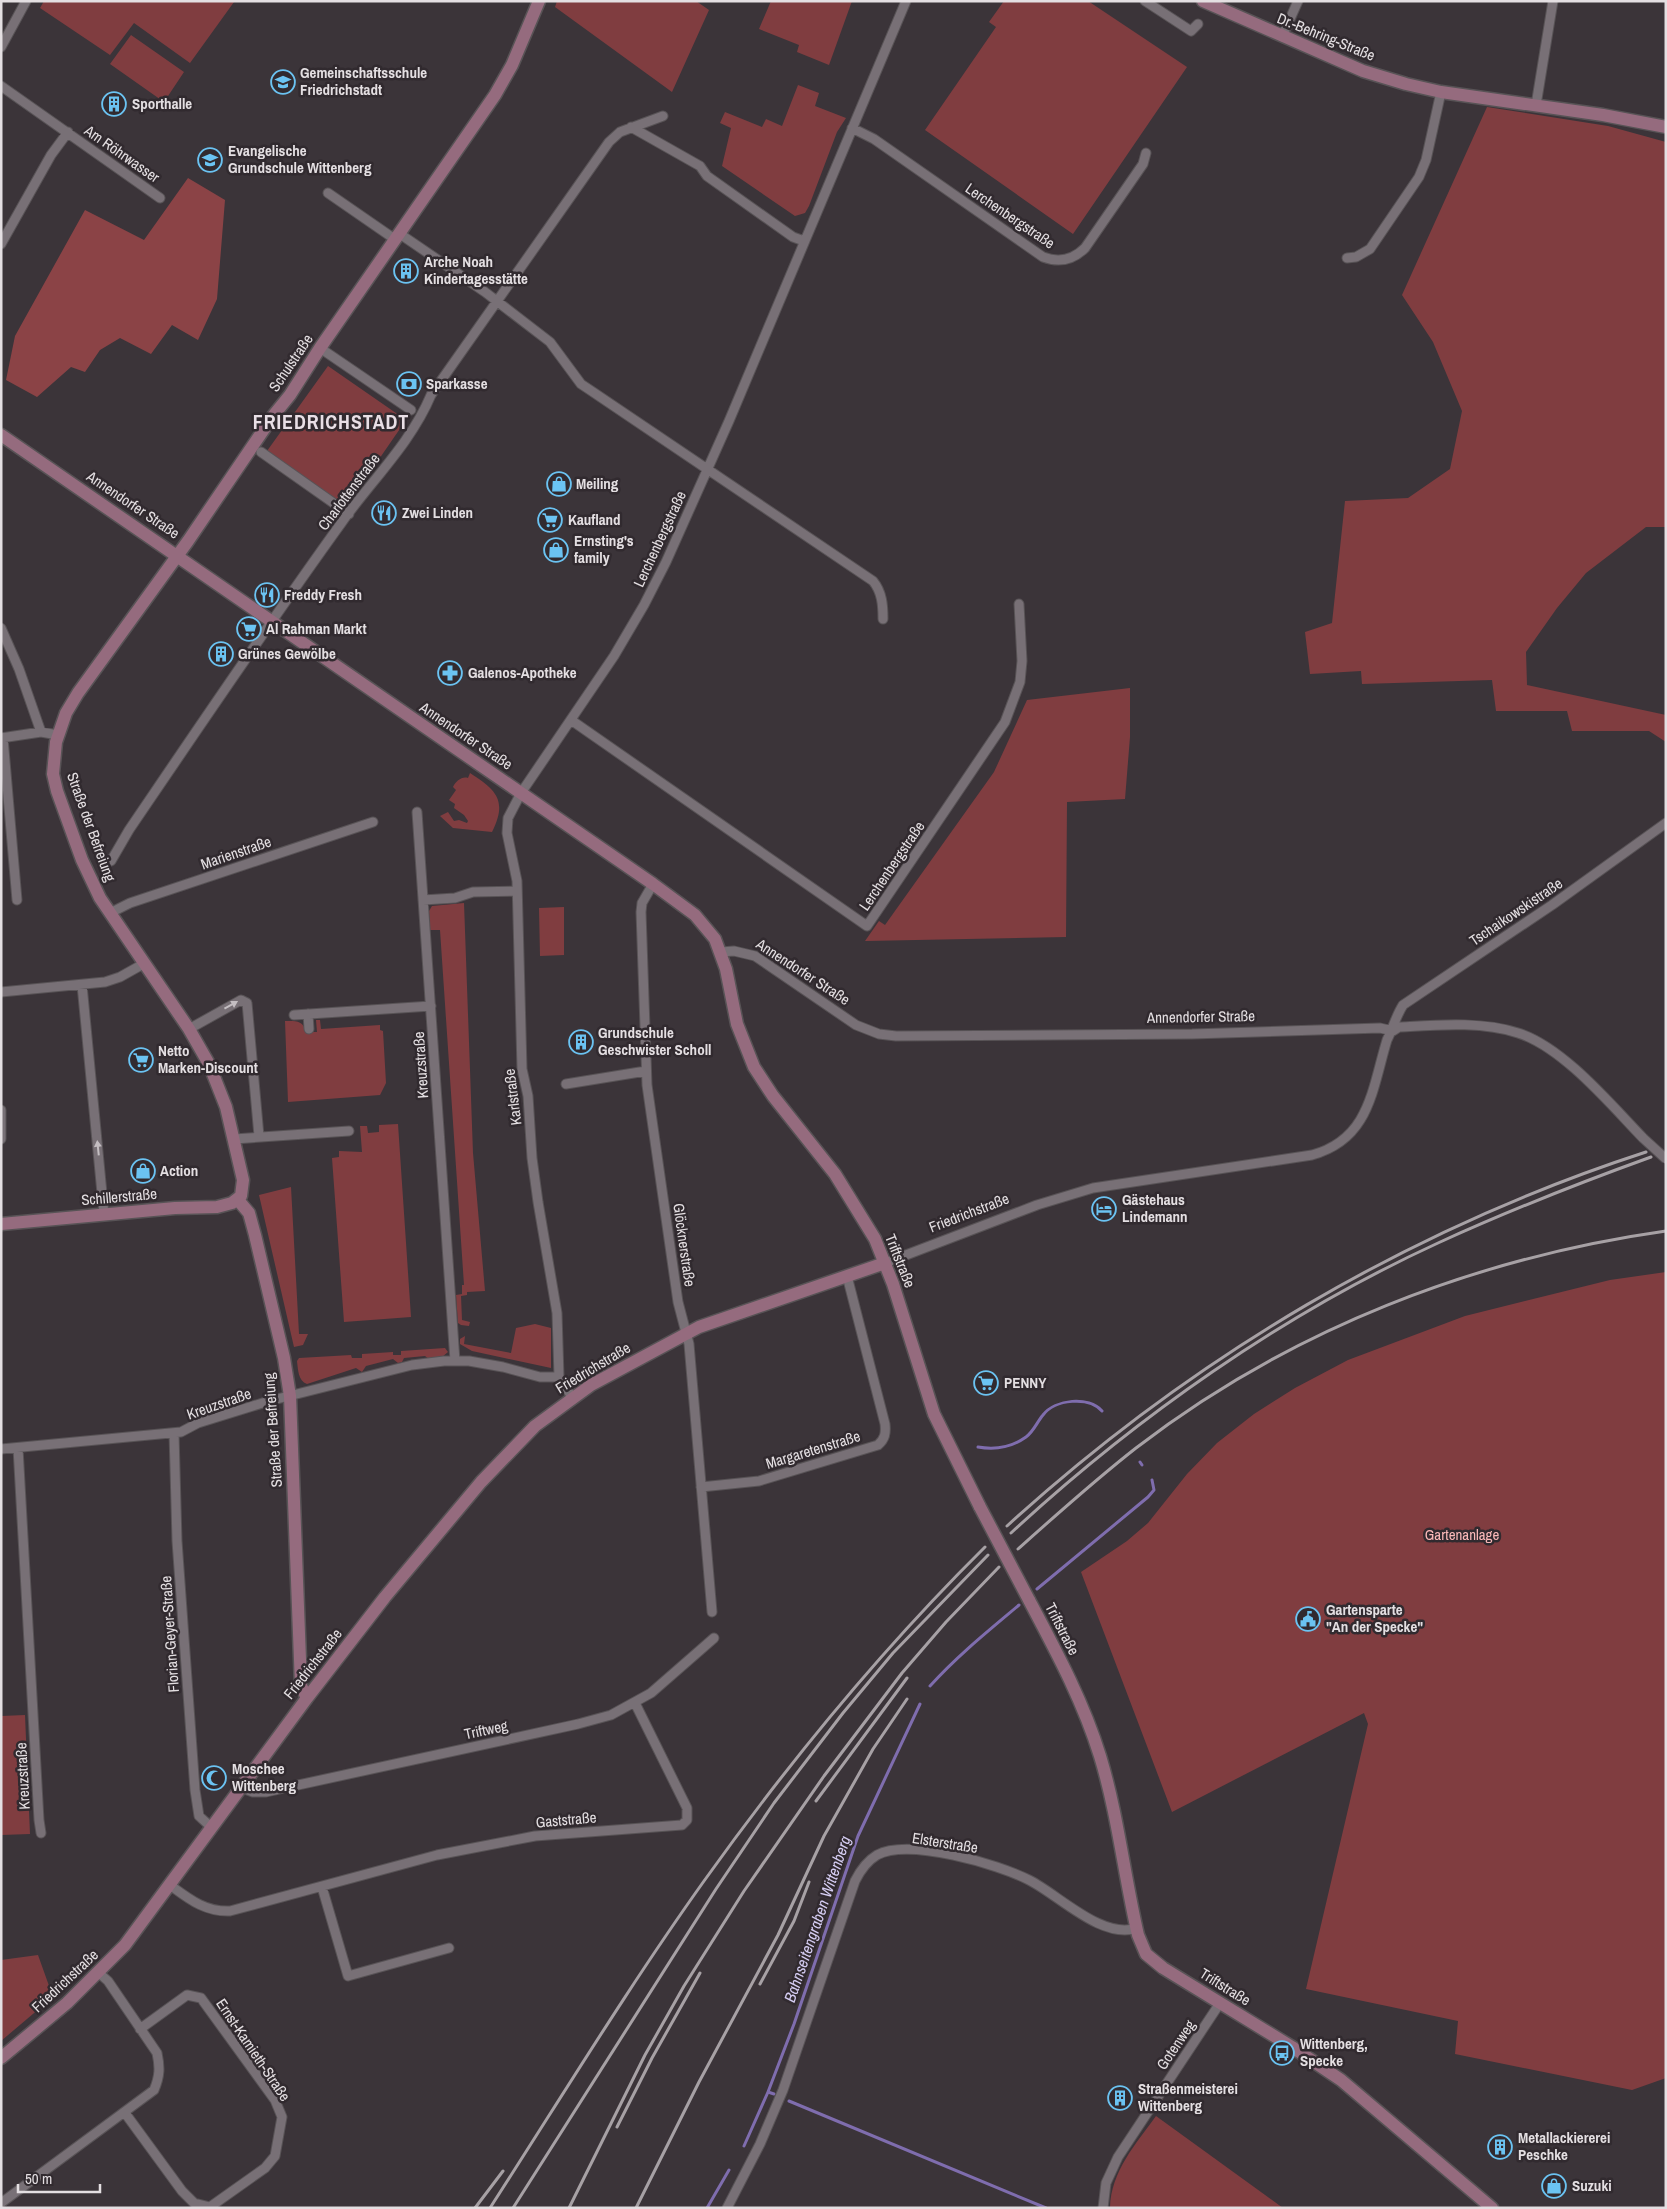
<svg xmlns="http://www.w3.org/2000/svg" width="1667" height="2209" font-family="'Archivo Narrow',sans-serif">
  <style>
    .green { fill: #803d40 }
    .forest { fill: #8b4346 }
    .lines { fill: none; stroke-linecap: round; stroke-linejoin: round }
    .stream { stroke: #7f6dae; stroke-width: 3 }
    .street-casing { stroke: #585356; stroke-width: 11 }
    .secondary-casing { stroke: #585356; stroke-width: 15 }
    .street { stroke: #787076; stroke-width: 9 }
    .secondary { stroke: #956b7e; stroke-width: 12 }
    .rail { stroke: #a7a1a5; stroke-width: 3 }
    .street-bridge-casing { stroke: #585356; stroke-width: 11; stroke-linecap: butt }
    .secondary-bridge-casing { stroke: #585356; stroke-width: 15; stroke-linecap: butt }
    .street-bridge { stroke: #787076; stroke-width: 9 }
    .secondary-bridge { stroke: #956b7e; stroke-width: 12 }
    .oneway { fill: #c4bec2 }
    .labels { text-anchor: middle; stroke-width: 5; stroke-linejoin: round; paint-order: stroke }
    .street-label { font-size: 15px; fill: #e4dfe2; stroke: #312a2f }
    .poi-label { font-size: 15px; font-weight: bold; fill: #e4dfe2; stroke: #312a2f; text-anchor: start }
    .park-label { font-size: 15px; fill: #fbb9b9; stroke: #312a2f }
    .water-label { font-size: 16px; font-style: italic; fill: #d5cdf2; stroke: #312a2f }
    .district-label { font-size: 20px; font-weight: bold; letter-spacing: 1px; fill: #e9dfe6; stroke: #312a2f }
  </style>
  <rect width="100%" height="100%" fill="#3b3439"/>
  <path class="green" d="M44 1H232L234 2 190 63 134 23 110 55 40 8Z
    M557 1H696L709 10 672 92 555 7Z
    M771 1H852L829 65 797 52 799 45 759 29Z
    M1004 1H1088L1187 67 1073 234 925 130 996 27 989 22Z
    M131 35 184 72 164 102 110 64Z
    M798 85 819 93 815 106 846 118 837 132 809 206 805 213 795 216 722 166 731 128 720 123 725 112 762 127 766 119 782 126Z
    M1487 107 1608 126 1666 142V527H1646L1586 573 1557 608 1526 652 1527 685 1666 715V742L1649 731H1572L1567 711H1496L1492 680 1362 684 1361 671 1310 674 1305 632 1332 623 1345 501 1408 498 1450 469 1462 411 1433 342 1402 295Z
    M328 366 406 420 346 507 267 451Z
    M1130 688V737L1125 799 1067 802 1066 937 865 941 879 921 885 925 994 772 1027 700Z
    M470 773C496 790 508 800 492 832L453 828 440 816 448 812 454 821 459 820 467 823 468 821 464 815 454 808 455 804 449 800 456 790 453 787C456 781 462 776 468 778Z
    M464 903 473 1153 485 1291 467 1292V1295L461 1296 462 1320 470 1322 469 1326 461 1325 458 1323 456 1295 462 1294V1285H464L440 930H430L429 911 432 906Z
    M564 907V955L540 956 539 908Z
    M316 1020H320L321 1029 380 1025V1030L383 1031 386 1083 380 1095 288 1102 285 1021C296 1021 303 1020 306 1032H317Z
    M398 1124 411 1317 344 1322 332 1158 339 1157V1151L362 1152 360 1126H367L368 1133 379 1132V1125Z
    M291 1187 299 1334H308L303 1345 294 1347 259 1195Z
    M1666 1272V2078L1632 2090 1455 2054 1458 2021 1306 1989 1368 1724 1364 1713 1172 1812 1081 1572 1127 1541 1148 1523 1187 1474 1217 1443 1254 1414 1295 1388 1348 1360 1465 1316 1610 1280Z
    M535 1324 551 1328V1368L472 1351 460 1344V1339L465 1336 464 1344 511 1353 516 1328Z
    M445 1348 448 1352 442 1357 429 1359 425 1356 404 1358 402 1362 398 1363 393 1359 366 1366 362 1372 356 1368 307 1384C298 1381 298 1369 297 1361L299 1358 351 1355 352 1358H362V1354L393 1352V1355H401V1351Z
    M25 1715 30 1834 1 1835V1716Z
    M38 1955 53 1997 1 2041V1960Z
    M1156 2116 1283 2208H1110C1111 2171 1136 2144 1156 2116Z"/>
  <path class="forest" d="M188 178 225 200 217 299 198 340 172 325 151 354 120 338 100 350 85 372 71 367 37 397 6 380 15 336 85 210 144 240Z"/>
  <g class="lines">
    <path class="stream" d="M978 1447C995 1450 1012 1447 1026 1437 1034 1431 1037 1422 1043 1415 1055 1399 1089 1396 1102 1411
      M1140 1462 1142 1465
      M1037 1589 1148 1497 1154 1490 1152 1480
      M930 1686C957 1656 988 1631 1019 1605
      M768 2092 774 2094
      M789 2101 1046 2208
      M744 2146 768 2092 794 2024 858 1836 920 1704
      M707 2208 729 2170"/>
    <g class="street-casing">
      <path id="street" d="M1145 1 1191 31 1198 24
        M1282 37 1298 1
        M1 47 26 1
        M1 86 160 198
        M1536 105 1553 1
        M631 127 700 166 707 176 793 237 804 241
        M852 128 874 139 1043 257C1059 263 1073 260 1085 248L1143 164 1146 153
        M328 193 396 240
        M400 234 485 292 550 342 581 384 590 390 873 581C882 592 883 605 883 619
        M1 244 51 155 68 132
        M1347 258 1356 257 1370 249 1419 177 1426 160 1441 92
        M320 348 411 410
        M261 452 349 514
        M1 628 19 669 41 732
        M571 720 867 926 1005 722 1020 682 1022 661 1019 604
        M1 738 41 732 58 735
        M3 738 17 900
        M417 812 455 1361
        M111 861 129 830C199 727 269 623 342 522 371 481 411 443 431 395L609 142 620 132 663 116
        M653 884 642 903 641 912 647 1085 678 1302 689 1344 712 1612
        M423 900 455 898 473 892 517 891
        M110 913 130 903 373 822
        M721 952 734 951 755 956 856 1025 879 1034 896 1036 1192 1034 1380 1028 1393 1031 1399 1027C1437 1025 1481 1021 1518 1033 1563 1047 1611 1105 1643 1138
        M82 985 104 1214
        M1 992 105 982 120 977 145 963
        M308 1014 309 1029
        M294 1015 431 1006
        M189 1029 241 1000 247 1003 259 1136
        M566 1084 646 1071
        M1 1110V1139
        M234 1139 349 1131
        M885 1263 1037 1205 1093 1188 1312 1155C1370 1139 1372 1089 1387 1040 1393 1028 1396 1016 1403 1005L1552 905 1666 823
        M572 1397 559 1377 557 1313 538 1202 532 1158 528 1096 522 1069 517 881 507 833 508 818 521 793 614 656 644 605 666 562 729 421 906 1
        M174 1433 177 1541 195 1790 199 1816 211 1827
        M18 1448 39 1820 41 1833
        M1 1449 181 1432 198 1423 269 1401 412 1365 444 1361H469L503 1367 540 1377H559
        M701 1487 759 1481 878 1445C885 1439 886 1433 885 1424L847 1276
        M240 1787 253 1792H266L578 1724 611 1715 651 1693 714 1638
        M170 1885C189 1899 205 1912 230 1911L437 1855 535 1836 682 1825 687 1820V1808L635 1703
        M322 1887 348 1976 449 1948
        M125 2113 182 2191 194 2203 210 2207 265 2168 275 2156 282 2117 275 2100 201 1998 187 1995 140 2029
        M1 2203 154 2090C160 2076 160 2067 157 2053L108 1981 99 1973
        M727 2208 760 2144 783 2090 855 1881C860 1871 867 1861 877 1855 909 1838 998 1864 1029 1880 1059 1895 1102 1940 1137 1928
        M1103 2208 1106 2183 1118 2157 1220 2003"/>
    </g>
    <g class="secondary-casing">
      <path id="secondary" d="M1203 1 1363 71 1406 84 1441 92 1603 115 1666 127
        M1 435 653 884 695 915 715 939 726 969 737 1024 754 1067 773 1096 835 1174 875 1239 893 1284 934 1414 980 1507
        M238 1200 249 1213 255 1235 284 1358 290 1396 301 1686 307 1698
        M1 1224 175 1208 217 1207 232 1203 241 1196 243 1180 226 1107 209 1064 189 1029 100 898 82 860 57 791 53 774 56 742 66 713 78 693 188 541 273 416 290 395 320 348 495 95 512 65 539 1
        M1029 1600C1056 1651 1083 1701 1100 1756 1118 1815 1124 1875 1138 1935L1146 1954 1163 1968 1292 2047 1341 2080 1492 2208
        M1 2058 67 2003 125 1945 307 1698 385 1597 481 1482 535 1426 591 1385 699 1327 885 1263"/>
    </g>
    <use href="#street" class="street"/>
    <use href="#secondary" class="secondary"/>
    <path class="rail" d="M1007 1526C1191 1358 1409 1229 1646 1152
      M1011 1533C1135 1418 1283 1314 1438 1243 1508 1211 1579 1183 1651 1157
      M1018 1549C1056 1515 1095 1480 1136 1448 1289 1330 1475 1258 1666 1231
      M816 1801 907 1678
      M760 1984 794 1921 809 1882
      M617 2127 652 2058 700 1973
      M475 2208 503 2171
      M490 2208C561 2098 629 1986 704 1881 789 1762 881 1650 985 1547
      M513 2208 716 1889 774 1803 843 1713 893 1653 988 1555
      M569 2208 645 2055 684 1986 744 1891 824 1776 902 1673 946 1622 999 1567
      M636 2208 699 2082 778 1935 824 1836 873 1749 907 1699"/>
    <g class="street-bridge-casing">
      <path id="street-bridge" d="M1643 1138 1666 1159"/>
    </g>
    <g class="secondary-bridge-casing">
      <path id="secondary-bridge" d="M980 1507 1029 1600"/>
    </g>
    <use href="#street-bridge" class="street-bridge"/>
    <use href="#secondary-bridge" class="secondary-bridge"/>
  </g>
  <defs><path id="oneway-solid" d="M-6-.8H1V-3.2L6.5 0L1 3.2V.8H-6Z" transform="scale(1.25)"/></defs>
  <g class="oneway">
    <use href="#oneway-solid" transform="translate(231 1005) rotate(-29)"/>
    <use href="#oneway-solid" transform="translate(98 1148) rotate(-96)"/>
  </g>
  <defs>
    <g id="school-ring" transform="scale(1.25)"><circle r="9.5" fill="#312a2f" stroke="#6bc3f2" stroke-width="1.5"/><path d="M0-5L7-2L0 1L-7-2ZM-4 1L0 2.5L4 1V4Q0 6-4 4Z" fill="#6bc3f2"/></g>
    <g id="building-ring" transform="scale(1.25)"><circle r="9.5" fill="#312a2f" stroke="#6bc3f2" stroke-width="1.5"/><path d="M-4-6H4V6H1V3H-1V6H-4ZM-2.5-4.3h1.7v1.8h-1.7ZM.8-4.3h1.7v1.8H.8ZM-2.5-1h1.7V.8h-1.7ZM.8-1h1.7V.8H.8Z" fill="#6bc3f2"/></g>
    <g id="bank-ring" transform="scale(1.25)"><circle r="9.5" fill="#312a2f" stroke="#6bc3f2" stroke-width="1.5"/><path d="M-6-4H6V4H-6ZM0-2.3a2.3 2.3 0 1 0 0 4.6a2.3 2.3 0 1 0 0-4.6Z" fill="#6bc3f2"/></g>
    <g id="shop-ring" transform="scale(1.25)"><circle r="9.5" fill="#312a2f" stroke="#6bc3f2" stroke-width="1.5"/><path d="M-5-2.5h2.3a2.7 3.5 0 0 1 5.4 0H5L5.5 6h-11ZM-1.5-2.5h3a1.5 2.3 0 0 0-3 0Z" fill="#6bc3f2"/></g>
    <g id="restaurant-ring" transform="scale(1.25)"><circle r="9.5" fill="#312a2f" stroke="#6bc3f2" stroke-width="1.5"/><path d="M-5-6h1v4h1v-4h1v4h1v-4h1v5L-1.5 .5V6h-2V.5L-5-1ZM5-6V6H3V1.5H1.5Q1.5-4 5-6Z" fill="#6bc3f2"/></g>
    <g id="supermarket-ring" transform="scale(1.25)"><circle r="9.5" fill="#312a2f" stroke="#6bc3f2" stroke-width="1.5"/><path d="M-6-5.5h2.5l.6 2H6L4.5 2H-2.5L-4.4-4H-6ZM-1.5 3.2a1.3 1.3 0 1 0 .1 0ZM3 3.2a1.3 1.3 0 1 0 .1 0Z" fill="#6bc3f2"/></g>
    <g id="pharmacy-ring" transform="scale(1.25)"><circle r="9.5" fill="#312a2f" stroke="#6bc3f2" stroke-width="1.5"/><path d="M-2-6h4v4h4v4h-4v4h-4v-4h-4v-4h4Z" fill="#6bc3f2"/></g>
    <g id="hotel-ring" transform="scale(1.25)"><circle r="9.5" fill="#312a2f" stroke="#6bc3f2" stroke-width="1.5"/><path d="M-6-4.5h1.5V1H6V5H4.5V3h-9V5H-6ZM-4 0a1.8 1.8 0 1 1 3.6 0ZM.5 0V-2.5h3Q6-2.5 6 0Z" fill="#6bc3f2"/></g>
    <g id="civic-ring" transform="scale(1.25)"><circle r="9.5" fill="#312a2f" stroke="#6bc3f2" stroke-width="1.5"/><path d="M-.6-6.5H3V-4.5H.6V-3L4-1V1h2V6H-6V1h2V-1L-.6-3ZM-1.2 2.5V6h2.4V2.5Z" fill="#6bc3f2"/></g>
    <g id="mosque-ring" transform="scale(1.25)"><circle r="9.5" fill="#312a2f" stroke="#6bc3f2" stroke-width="1.5"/><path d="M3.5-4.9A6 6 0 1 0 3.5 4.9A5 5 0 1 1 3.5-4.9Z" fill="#6bc3f2"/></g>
    <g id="bus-ring" transform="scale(1.25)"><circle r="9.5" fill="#312a2f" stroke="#6bc3f2" stroke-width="1.5"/><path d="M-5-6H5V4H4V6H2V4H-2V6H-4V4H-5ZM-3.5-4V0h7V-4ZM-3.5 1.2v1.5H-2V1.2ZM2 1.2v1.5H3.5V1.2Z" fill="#6bc3f2"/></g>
  </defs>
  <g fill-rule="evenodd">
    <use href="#school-ring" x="283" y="82"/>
    <use href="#building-ring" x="114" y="104"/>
    <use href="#school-ring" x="210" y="160"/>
    <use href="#building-ring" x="406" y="271"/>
    <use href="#bank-ring" x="409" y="384"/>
    <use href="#shop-ring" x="559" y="484"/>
    <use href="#restaurant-ring" x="384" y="513"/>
    <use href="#supermarket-ring" x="550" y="520"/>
    <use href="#shop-ring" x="556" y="550"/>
    <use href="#restaurant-ring" x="267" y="595"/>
    <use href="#supermarket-ring" x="249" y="629"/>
    <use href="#building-ring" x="221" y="654"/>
    <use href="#pharmacy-ring" x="450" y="673"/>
    <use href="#building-ring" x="581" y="1042"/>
    <use href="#supermarket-ring" x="141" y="1060"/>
    <use href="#shop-ring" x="143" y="1171"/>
    <use href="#hotel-ring" x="1104" y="1209"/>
    <use href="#supermarket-ring" x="986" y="1383"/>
    <use href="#civic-ring" x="1308" y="1619"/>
    <use href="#mosque-ring" x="214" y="1778"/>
    <use href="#bus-ring" x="1282" y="2053"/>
    <use href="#building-ring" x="1120" y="2098"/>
    <use href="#building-ring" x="1500" y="2147"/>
    <use href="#shop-ring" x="1554" y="2186"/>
  </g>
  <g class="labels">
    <g class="street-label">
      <text transform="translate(1326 37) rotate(22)" y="5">Dr.-Behring-Straße</text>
      <text transform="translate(122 154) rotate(35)" y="5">Am Röhrwasser</text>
      <text transform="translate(1010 216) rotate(34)" y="5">Lerchenbergstraße</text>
      <text transform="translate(291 363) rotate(-56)" y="5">Schulstraße</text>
      <text transform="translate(349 492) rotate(-53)" y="5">Charlottenstraße</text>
      <text transform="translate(133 505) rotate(34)" y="5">Annendorfer Straße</text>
      <text transform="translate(660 539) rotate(-65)" y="5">Lerchenbergstraße</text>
      <text transform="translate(466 736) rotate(34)" y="5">Annendorfer Straße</text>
      <text transform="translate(91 827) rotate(70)" y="5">Straße der Befreiung</text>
      <text transform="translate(236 853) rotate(-19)" y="5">Marienstraße</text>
      <text transform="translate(892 866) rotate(-56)" y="5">Lerchenbergstraße</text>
      <text transform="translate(1516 912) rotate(-34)" y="5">Tschaikowskistraße</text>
      <text transform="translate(803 972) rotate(33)" y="5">Annendorfer Straße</text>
      <text transform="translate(1201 1017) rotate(-1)" y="5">Annendorfer Straße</text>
      <text transform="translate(421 1065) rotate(-94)" y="5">Kreuzstraße</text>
      <text transform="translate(513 1097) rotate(-97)" y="5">Karlstraße</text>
      <text transform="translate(119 1197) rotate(-5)" y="5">Schillerstraße</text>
      <text transform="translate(969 1213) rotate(-21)" y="5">Friedrichstraße</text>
      <text transform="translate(684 1245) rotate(82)" y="5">Glöcknerstraße</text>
      <text transform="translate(900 1261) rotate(68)" y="5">Triftstraße</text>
      <text transform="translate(593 1368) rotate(-31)" y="5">Friedrichstraße</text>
      <text transform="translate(219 1404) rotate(-19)" y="5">Kreuzstraße</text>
      <text transform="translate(273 1430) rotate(-94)" y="5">Straße der Befreiung</text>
      <text transform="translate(813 1450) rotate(-17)" y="5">Margaretenstraße</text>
      <text transform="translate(1062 1629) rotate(63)" y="5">Triftstraße</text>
      <text transform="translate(170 1634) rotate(-94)" y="5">Florian-Geyer-Straße</text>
      <text transform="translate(313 1664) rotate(-52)" y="5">Friedrichstraße</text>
      <text transform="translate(486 1730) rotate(-12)" y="5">Triftweg</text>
      <text transform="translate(23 1776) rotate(-93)" y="5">Kreuzstraße</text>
      <text transform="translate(566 1820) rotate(-5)" y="5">Gaststraße</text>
      <text transform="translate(945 1843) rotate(9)" y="5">Elsterstraße</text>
      <text transform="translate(65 1981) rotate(-43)" y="5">Friedrichstraße</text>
      <text transform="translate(1225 1987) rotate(32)" y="5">Triftstraße</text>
      <text transform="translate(1176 2045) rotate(-56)" y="5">Gotenweg</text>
      <text transform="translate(253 2050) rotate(56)" y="5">Ernst-Kamieth-Straße</text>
    </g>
    <g class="poi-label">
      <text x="300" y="78">Gemeinschaftsschule<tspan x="300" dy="17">Friedrichstadt</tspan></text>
      <text x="132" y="109">Sporthalle</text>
      <text x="228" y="156">Evangelische<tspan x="228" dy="17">Grundschule Wittenberg</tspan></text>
      <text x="424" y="267">Arche Noah<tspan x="424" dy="17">Kindertagesstätte</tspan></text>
      <text x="426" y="389">Sparkasse</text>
      <text x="576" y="489">Meiling</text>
      <text x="402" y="518">Zwei Linden</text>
      <text x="568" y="525">Kaufland</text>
      <text x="574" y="546">Ernsting's<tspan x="574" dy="17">family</tspan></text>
      <text x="284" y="600">Freddy Fresh</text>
      <text x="266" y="634">Al Rahman Markt</text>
      <text x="238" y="659">Grünes Gewölbe</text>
      <text x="468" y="678">Galenos-Apotheke</text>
      <text x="598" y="1038">Grundschule<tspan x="598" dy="17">Geschwister Scholl</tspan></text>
      <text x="158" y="1056">Netto<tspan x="158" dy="17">Marken-Discount</tspan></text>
      <text x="160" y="1176">Action</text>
      <text x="1122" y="1205">Gästehaus<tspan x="1122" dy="17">Lindemann</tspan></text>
      <text x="1004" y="1388">PENNY</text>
      <text x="1326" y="1615">Gartensparte<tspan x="1326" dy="17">"An der Specke"</tspan></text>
      <text x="232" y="1774">Moschee<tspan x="232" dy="17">Wittenberg</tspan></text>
      <text x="1300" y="2049">Wittenberg,<tspan x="1300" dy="17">Specke</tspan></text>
      <text x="1138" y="2094">Straßenmeisterei<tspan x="1138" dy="17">Wittenberg</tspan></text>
      <text x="1518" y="2143">Metallackiererei<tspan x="1518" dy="17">Peschke</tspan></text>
      <text x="1572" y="2191">Suzuki</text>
    </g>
    <g class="park-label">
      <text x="1462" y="1540">Gartenanlage</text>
    </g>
    <g class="water-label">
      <text transform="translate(817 1919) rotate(-71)" y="6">Bahnseitengraben Wittenberg</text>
    </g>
    <g class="district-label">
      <text x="331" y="429">FRIEDRICHSTADT</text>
    </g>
  </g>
  <rect width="1667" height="2209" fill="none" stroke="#e4dfe2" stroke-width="5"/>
  <path d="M18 2184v8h82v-8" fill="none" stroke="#e4dfe2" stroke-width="2.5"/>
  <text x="25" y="2184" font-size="15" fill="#e4dfe2" stroke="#312a2f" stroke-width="4" paint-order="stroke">50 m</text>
</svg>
